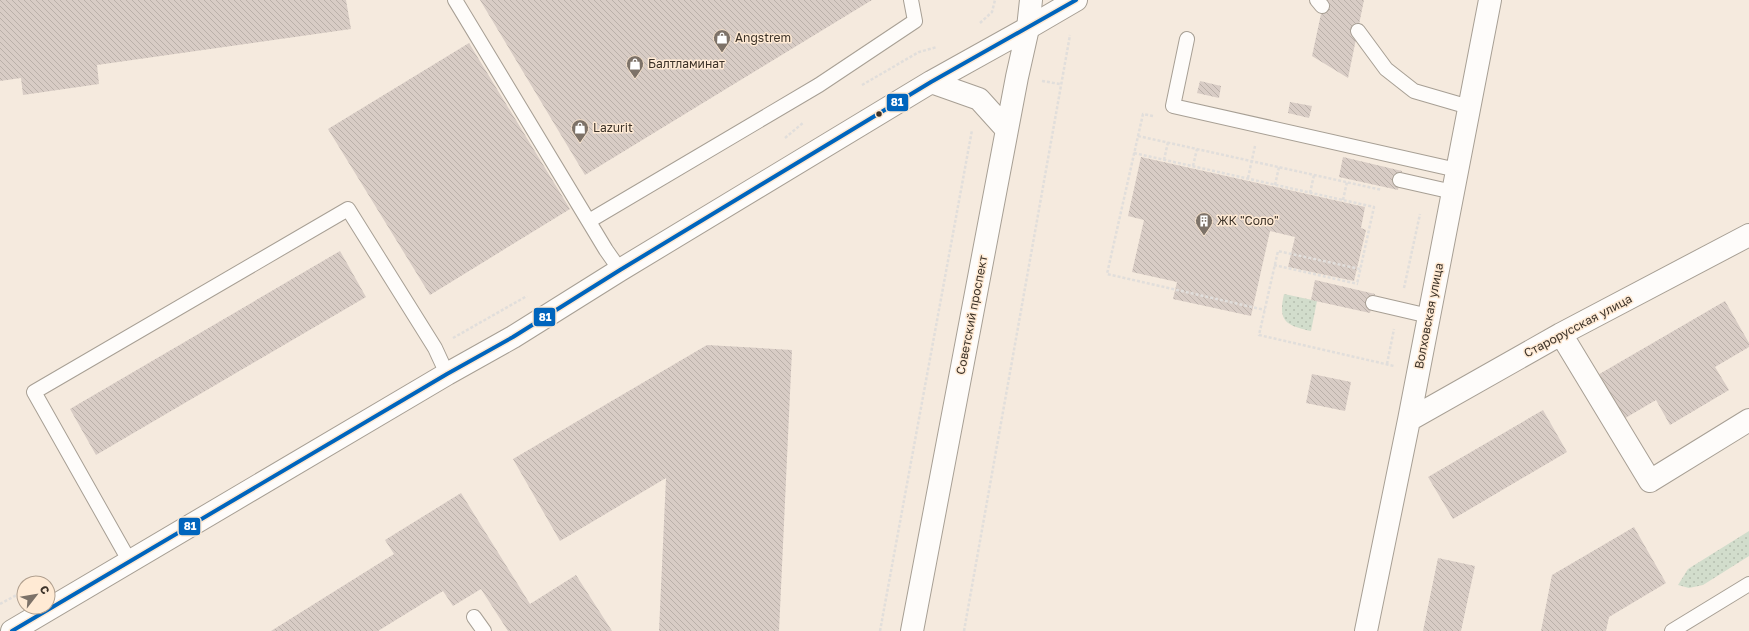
<svg xmlns="http://www.w3.org/2000/svg" width="1749" height="631" font-family="'Golos Text',sans-serif">
  <style>
    .grass { fill: url(#grass-dots) }
    .building { fill: url(#building-back-hatch) }
    .lines { fill: none; stroke-linecap: round; stroke-linejoin: round }
    .service-casing { stroke: #a79f94; stroke-width: 16 }
    .minor-casing { stroke: #a79f94; stroke-width: 24 }
    .tertiary-casing { stroke: #a79f94; stroke-width: 24 }
    .primary-casing { stroke: #a79f94; stroke-width: 24 }
    .path { stroke: #e1dedb; stroke-width: 2.5; stroke-dasharray: 3 2; stroke-linecap: butt }
    .service { stroke: #fefcfa; stroke-width: 14 }
    .minor { stroke: #fefcfa; stroke-width: 22 }
    .tertiary { stroke: #fefcfa; stroke-width: 22 }
    .primary { stroke: #fefcfa; stroke-width: 22 }
    .bus-1-casing { stroke: #ffead4; stroke-width: 7 }
    .bus-1 { stroke: #0065bd; stroke-width: 4 }
    .bus-dot { fill: #3c3228; stroke: #ffead4; stroke-width: 1.5 }
    .labels { text-anchor: middle; stroke-width: 3; stroke-linejoin: round; paint-order: stroke }
    .poi-label { font-size: 12px; fill: #3c3228; stroke: #ffead4; text-anchor: start }
    .street-label { font-size: 12px; fill: #3c3228; stroke: #ffead4 }
    .line-badge { stroke: #ffead4; stroke-width: 1.5 }
    .badge-label { font-size: 11px; text-anchor: middle; font-weight: bold; fill: #fff }
  </style>
  <defs>
    <pattern id="grass-dots" width="8" height="8" patternUnits="userSpaceOnUse"><rect width="8" height="8" fill="#d2ddcc"/><path d="M2 2h.1M6 6h.1" fill="none" stroke="#b5beaf" stroke-width="1.8" stroke-linecap="round"/></pattern>
    <pattern id="building-back-hatch" width="6" height="6" patternUnits="userSpaceOnUse"><rect width="6" height="6" fill="#d8ccc5"/><path d="M-1 5l2 2M0 0l6 6M5-1l2 2" fill="none" stroke="#bab0a9"/></pattern>
  </defs>
  <rect width="100%" height="100%" fill="#f5eade"/>
  <path class="grass" d="M1284 294 1317 301 1311 331C1285 325 1278 321 1284 294Z
    M1749 531V556L1703 585 1689 588 1678 585 1688 569Z"/>
  <path class="building" d="M0 0H346L351 29 97 65 99 84 23 95 21 78 0 81Z
    M480 0H872L585 175Z
    M1324 0H1364L1348 78 1312 56Z
    M469 43 570 209 430 295 328 129Z
    M1200 81 1221 86 1219 98 1197 93Z
    M1290 102 1312 106 1309 118 1288 113Z
    M1141 157 1365 207 1361 228 1366 230 1354 281 1288 267 1295 237 1270 231 1251 316 1173 299 1177 282 1132 272 1144 220 1128 216Z
    M1343 157 1402 171 1398 190 1339 177Z
    M340 251 366 297 96 455 70 409Z
    M1315 280 1375 294 1370 313 1311 300Z
    M1725 301 1749 343V347L1715 367 1729 390 1670 425 1656 400 1622 420 1596 376Z
    M707 345 792 350 779 631H659L666 478 560 541 513 459Z
    M1312 374 1351 382 1345 411 1306 403Z
    M1543 410 1567 452 1453 519 1428 477Z
    M461 493 530 604 576 575 612 631H508L481 589 453 606 443 591 378 631H271L394 554 385 540Z
    M1634 527 1666 583 1609 617 1606 631H1541L1552 575Z
    M1438 558 1475 566 1461 631H1423Z"/>
  <g class="lines">
    <g class="service-casing">
      <path id="service" d="M455 0 606 250 620 270
        M1317 0 1322 6
        M1358 31 1386 69 1414 91 1469 107
        M1187 39 1173 106 1457 170
        M1400 180 1453 192
        M589 221 819 85 915 21 911 0
        M1373 303 1429 316
        M130 562 34 392 348 209 435 348 447 374
        M474 617 484 631
        M1672 631 1749 584"/>
    </g>
    <g class="minor-casing">
      <path id="minor" d="M1561 334 1650 481 1749 420
        M1409 420 1561 334 1749 235
        M1366 631 1409 420 1490 0"/>
    </g>
    <g class="tertiary-casing">
      <path id="tertiary" d="M1028 28 1076 0"/>
    </g>
    <g class="primary-casing">
      <path id="primary" d="M931 82 979 99 1007 130
        M12 631 447 374 513 337 620 270 931 82 1028 28
        M912 631 1017 77 1028 28 1031 0"/>
    </g>
    <path class="path" d="M980 23 992 12 995 0
      M1042 81 1060 84
      M862 85 919 52 937 47
      M1153 116 1143 114 1107 274 1265 310
      M1138 136 1382 190
      M785 138 804 122
      M1134 153 1374 207 1357 284
      M1164 160 1168 142
      M1193 166 1197 149
      M1248 178 1255 146
      M1275 185 1279 167
      M1310 193 1314 175
      M1343 200 1347 182
      M1274 265 1358 284
      M1360 269 1278 251 1259 335 1394 366
      M1404 288 1420 214
      M453 338 527 296
      M1387 364 1394 329
      M0 604 24 591
      M880 631 972 130
      M964 631 1070 35"/>
    <use href="#service" class="service"/>
    <use href="#minor" class="minor"/>
    <use href="#tertiary" class="tertiary"/>
    <use href="#primary" class="primary"/>
    <g class="bus-1-casing">
      <path id="bus-1" d="M12 631 447 374 513 337 620 270 931 82 1076 0"/>
    </g>
    <use href="#bus-1" class="bus-1"/>
  </g>
  <defs>
    <g id="shop-pin" transform="scale(0.9)"><path d="M0 17L-7.5 6A9.5 9.5 0 1 1 7.5 6Z" fill="#7d7268" stroke="#ffead4"/><path d="M-5-2.5h2.3a2.7 3.5 0 0 1 5.4 0H5L5.5 6h-11ZM-1.5-2.5h3a1.5 2.3 0 0 0-3 0Z" fill="#fff"/></g>
    <g id="building-pin" transform="scale(0.9)"><path d="M0 17L-7.5 6A9.5 9.5 0 1 1 7.5 6Z" fill="#7d7268" stroke="#ffead4"/><path d="M-4-6H4V6H1V3H-1V6H-4ZM-2.5-4.3h1.7v1.8h-1.7ZM.8-4.3h1.7v1.8H.8ZM-2.5-1h1.7V.8h-1.7ZM.8-1h1.7V.8H.8Z" fill="#fff"/></g>
  </defs>
  <g fill-rule="evenodd">
    <use href="#shop-pin" x="722" y="38"/>
    <use href="#shop-pin" x="635" y="64"/>
    <use href="#shop-pin" x="580" y="128"/>
    <use href="#building-pin" x="1204" y="221"/>
  </g>
  <circle class="bus-dot" cx="879" cy="114" r="3.5"/>
  <g class="labels">
    <g class="poi-label">
      <text x="735" y="42">Angstrem</text>
      <text x="648" y="68">Балтламинат</text>
      <text x="593" y="132">Lazurit</text>
      <text x="1217" y="225">ЖК "Соло"</text>
    </g>
    <g class="street-label">
      <text transform="translate(972 315) rotate(-79)" y="4">Советский проспект</text>
      <text transform="translate(1429 316) rotate(-79)" y="4">Волховская улица</text>
      <text transform="translate(1578 326) rotate(-28)" y="4">Старорусская улица</text>
    </g>
  </g>
  <g class="line-badge">
    <rect x="886" y="93" width="23" height="19" rx="4" fill="#0065bd"/>
    <rect x="533" y="307" width="23" height="20" rx="4" fill="#0065bd"/>
    <rect x="178" y="517" width="23" height="19" rx="4" fill="#0065bd"/>
  </g>
  <g class="badge-label">
    <text x="897" y="106">81</text>
    <text x="545" y="321">81</text>
    <text x="190" y="530">81</text>
  </g>
  <g transform="translate(36 595) rotate(59)"><circle r="19" fill="#ffead4" stroke="#b1a08f"/>
  <path d="M0-3L7 15L0 10L-7 15Z" fill="#7d7268"/>
  <text y="-6" font-size="11" font-weight="bold" text-anchor="middle" fill="#3c3228">С</text>
  </g>
</svg>
